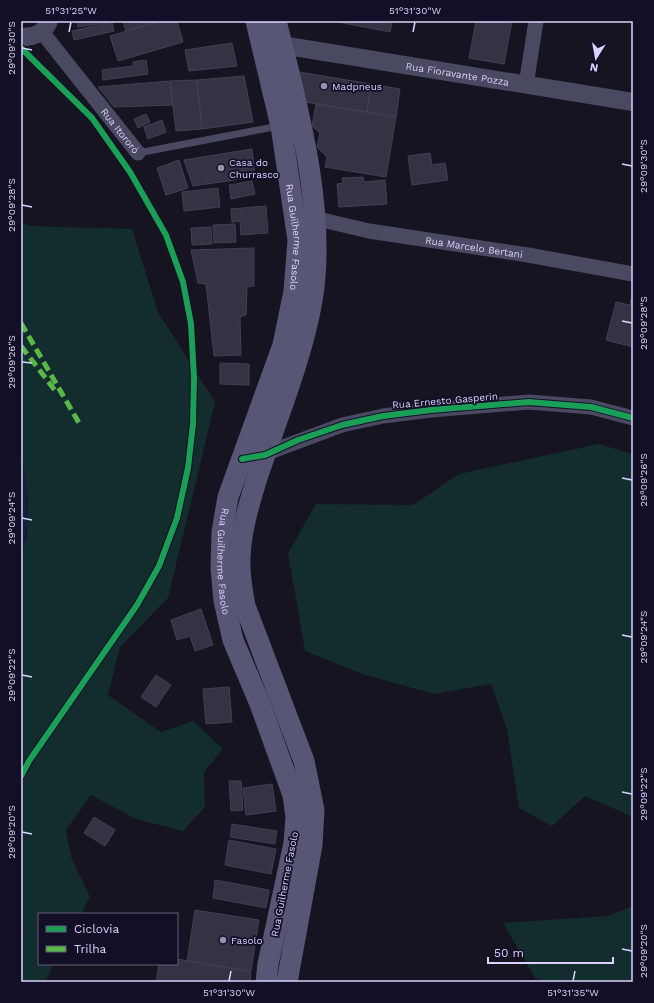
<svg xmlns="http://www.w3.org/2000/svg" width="654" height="1003" font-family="'Work Sans',sans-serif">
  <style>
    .green { fill: #132c2d }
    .water { fill: #0d2144 }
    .building { fill: #343243; stroke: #433f54 }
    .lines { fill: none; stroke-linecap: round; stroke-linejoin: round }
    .service { stroke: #4a4962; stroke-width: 7 }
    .minor { stroke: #4a4962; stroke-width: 15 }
    .tertiary { stroke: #4a4962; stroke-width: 18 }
    .secondary { stroke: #575674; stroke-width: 21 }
    .quiet { stroke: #58b947; stroke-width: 5; stroke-dasharray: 10 5; stroke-linecap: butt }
    .cycleway-casing { stroke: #130f26; stroke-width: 8 }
    .cycleway { stroke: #1a9f57; stroke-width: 6 }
    .ticks { fill: none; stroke: #d9d4ff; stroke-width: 1.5 }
    .poi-dot { fill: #9591b1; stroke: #130f26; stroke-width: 1.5 }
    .labels { text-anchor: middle; stroke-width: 3.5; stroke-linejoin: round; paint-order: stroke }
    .street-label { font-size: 10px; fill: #d9d4ff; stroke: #130f26 }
    .poi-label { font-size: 10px; fill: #d9d4ff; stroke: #130f26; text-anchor: start }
    .neatline { fill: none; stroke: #d9d4ff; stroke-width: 1.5 }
    .ticks-label { font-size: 10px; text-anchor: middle; fill: #d9d4ff }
  </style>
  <rect width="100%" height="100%" fill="#161421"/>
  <path class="green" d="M21 222 31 226 132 229 158 312 215 402 168 598 120 647 108 695 161 732 193 721 223 749 204 772 205 807 183 831 136 819 91 795 66 830 71 857 90 897 81 914H39V964H54L45 982H21V552L27 535 28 502 21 450Z
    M599 444 633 454V817L585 796 552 826 519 808 507 729 491 684 434 694 362 674 305 651 288 553 316 504 413 505 459 474Z
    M633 906V982H547L535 978 503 923 608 916Z"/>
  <path class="water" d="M21 450C25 484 33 519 21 552Z"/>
  <path class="building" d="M77 21H115L78 27Z
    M123 21H161L126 31Z
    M161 21H177L183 42 118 61 110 36Z
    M333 21H392L390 32Z
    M476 21H512L504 64 469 58Z
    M112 22 114 31 74 40 72 31Z
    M232 43 237 66 189 71 185 50Z
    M146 60 148 74 103 80 102 70 134 66 133 62Z
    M299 72 371 84 367 112 299 101Z
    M244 76 253 122 202 129 197 80Z
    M197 80 202 129 176 131 170 81Z
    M170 81 173 105 114 107 98 87Z
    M371 84 400 89 396 117 367 112Z
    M316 104 396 117 386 177 325 167 327 157 317 147 320 133 312 126Z
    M146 114 150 122 138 128 134 119Z
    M162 120 166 132 148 139 144 127Z
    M252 149 255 177 193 186 184 160Z
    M430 153 432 165 445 163 448 180 412 185 408 156Z
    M179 160 188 188 166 195 157 168Z
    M363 177 364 182 385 180 387 204 339 207 337 184 343 183 342 178Z
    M252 181 255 194 231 199 229 185Z
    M218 188 220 207 184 211 182 192Z
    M266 206 268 233 241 235 240 221 232 222 231 209Z
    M235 224 236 242 214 243 213 225Z
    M211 227 212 244 192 245 191 228Z
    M254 248V286L247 287 246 315 240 317 241 355 214 356 206 284 198 283 191 250Z
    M631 299 633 300V347L606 340 616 302 630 305Z
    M220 363 249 364V385L220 384Z
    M201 609 213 645 195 651 190 636 177 640 171 620Z
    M156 675 171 685 156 707 141 697Z
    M229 687 232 722 206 724 203 689Z
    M229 781H241L243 810 231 811Z
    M272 784 276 811 246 815 243 788Z
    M94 817 115 830 105 846 84 833Z
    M232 824 277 831 275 844 230 837Z
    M229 840 276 849 271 874 225 865Z
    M215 880 269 890 266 908 213 898Z
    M195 910 259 920 251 971 187 961Z
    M177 959 251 972 250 982H156L159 964H177Z"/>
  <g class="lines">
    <path class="service" d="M138 153 279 126"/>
    <g class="minor">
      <path id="s1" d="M42 32 138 153"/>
      <path d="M526 85 536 21"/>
      <path id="s2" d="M305 216 369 231 528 255 633 274"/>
      <path d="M259 456 342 425 383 416 431 410 529 402 591 407 633 418"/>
    </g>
    <g class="tertiary">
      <path d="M21 37C34 37 44 34 49 21"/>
      <path id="s3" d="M269 43 633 102"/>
    </g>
    <g class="secondary">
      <path id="s4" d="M256 21 281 126 298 240 294 291 283 345 228 497 222 532 221 568 224 601 233 640 260 704 293 795 296 817 294 843 268 964 266 982"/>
      <path d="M276 21C298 107 327 213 312 301 301 362 276 420 257 478 249 504 241 530 240 558 239 574 242 590 245 606L304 761 314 810 312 845 287 982"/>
    </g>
    <path class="quiet" d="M21 323 79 423
      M21 346 57 393"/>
    <g class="cycleway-casing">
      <path id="cycleway" d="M21 48 92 118 130 172 166 235 183 282 191 324 194 378 193 424 188 468 177 518 159 566 137 605 29 761 21 776
        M242 459 265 455 298 440 342 425 383 416 431 410 529 402 591 407 633 418"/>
    </g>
    <use href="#cycleway" class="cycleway"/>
  </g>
  <path class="ticks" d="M69 32 71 22M413 32 415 22M22 48 32 50M622 164 632 166M22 205 32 207M622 321 632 323M22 362 32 363M622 478 632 480M22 518 32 520M622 635 632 637M22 675 32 677M622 792 632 794M22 832 32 834M622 949 632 951M229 981 231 971M573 981 575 971"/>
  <g class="poi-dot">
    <circle cx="324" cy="86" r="4"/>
    <circle cx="221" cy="168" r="4"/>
    <circle cx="223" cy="940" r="4"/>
  </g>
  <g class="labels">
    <g class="street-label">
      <text dy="4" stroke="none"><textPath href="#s3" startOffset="191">Rua Fioravante Pozza</textPath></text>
      <text dy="4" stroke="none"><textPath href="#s1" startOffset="126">Rua Itororó</textPath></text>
      <text dy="4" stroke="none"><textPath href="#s4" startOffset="220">Rua Guilherme Fasolo</textPath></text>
      <text dy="4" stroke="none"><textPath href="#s2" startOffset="172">Rua Marcelo Bertani</textPath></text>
      <text transform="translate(445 400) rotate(-5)" y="4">Rua Ernesto Gasperin</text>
      <text dy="4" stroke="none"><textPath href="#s4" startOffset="556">Rua Guilherme Fasolo</textPath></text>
      <text transform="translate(284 884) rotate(-79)" y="4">Rua Guilherme Fasolo</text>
    </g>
    <g class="poi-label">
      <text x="332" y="90">Madpneus</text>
      <text x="229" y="166">Casa do<tspan x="229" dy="12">Churrasco</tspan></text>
      <text x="231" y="944">Fasolo</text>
    </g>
  </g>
  <rect width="654" height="1003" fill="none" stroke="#130f26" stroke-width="44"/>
  <rect x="38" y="913" width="140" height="52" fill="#130f26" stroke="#625e7d"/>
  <rect x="46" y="926" width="20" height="6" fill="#1a9f57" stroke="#625e7d"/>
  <text x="74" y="933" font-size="12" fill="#d9d4ff">Ciclovia</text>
  <rect x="46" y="946" width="20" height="6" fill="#58b947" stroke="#625e7d"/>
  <text x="74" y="953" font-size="12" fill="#d9d4ff">Trilha</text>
  <g transform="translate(596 58) rotate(191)" stroke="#130f26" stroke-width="3" paint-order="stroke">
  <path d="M0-3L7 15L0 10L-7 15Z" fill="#d9d4ff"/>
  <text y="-6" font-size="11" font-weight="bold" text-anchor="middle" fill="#d9d4ff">N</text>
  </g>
  <path d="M488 957v6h125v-6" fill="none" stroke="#d9d4ff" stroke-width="2"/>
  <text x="494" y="957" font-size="12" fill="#d9d4ff" stroke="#130f26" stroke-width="3" paint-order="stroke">50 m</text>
  <rect x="22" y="22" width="610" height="959" class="neatline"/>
  <g class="ticks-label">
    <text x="71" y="14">51°31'25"W</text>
    <text x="415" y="14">51°31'30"W</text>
    <text transform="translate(11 48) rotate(-90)" y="4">29°09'30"S</text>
    <text transform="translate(643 166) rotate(-90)" y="4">29°09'30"S</text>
    <text transform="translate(11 205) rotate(-90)" y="4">29°09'28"S</text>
    <text transform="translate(643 323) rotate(-90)" y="4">29°09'28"S</text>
    <text transform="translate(11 362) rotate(-90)" y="4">29°09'26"S</text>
    <text transform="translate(643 480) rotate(-90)" y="4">29°09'26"S</text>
    <text transform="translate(11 518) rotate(-90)" y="4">29°09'24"S</text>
    <text transform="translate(643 637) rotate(-90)" y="4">29°09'24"S</text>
    <text transform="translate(11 675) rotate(-90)" y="4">29°09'22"S</text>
    <text transform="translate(643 794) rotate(-90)" y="4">29°09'22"S</text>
    <text transform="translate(11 832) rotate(-90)" y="4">29°09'20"S</text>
    <text transform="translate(643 951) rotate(-90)" y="4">29°09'20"S</text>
    <text x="229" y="996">51°31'30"W</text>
    <text x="573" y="996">51°31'35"W</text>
  </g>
</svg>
